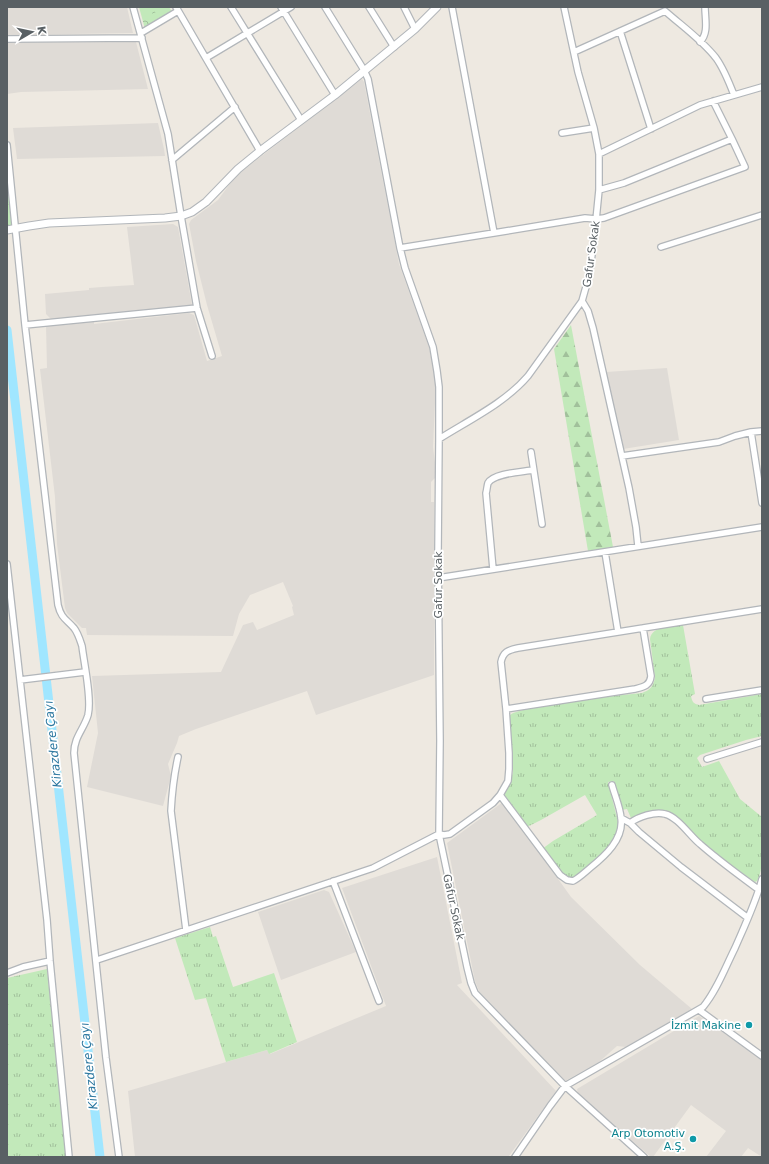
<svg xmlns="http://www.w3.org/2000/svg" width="769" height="1164" font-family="'DejaVu Sans',sans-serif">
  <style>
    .industrial { fill: #dfdbd6 }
    .grass { fill: url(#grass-tufts) }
    .forest { fill: url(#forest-firs) }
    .park { fill: url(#park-crowns) }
    .pitch { fill: #c2e9ba }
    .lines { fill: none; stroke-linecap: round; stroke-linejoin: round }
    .river { stroke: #a0e6ff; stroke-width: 9 }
    .minor-casing { stroke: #b2b6ba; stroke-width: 8 }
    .tertiary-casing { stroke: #b2b6ba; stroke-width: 9 }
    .minor { stroke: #fff; stroke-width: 5.5 }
    .tertiary { stroke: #fff; stroke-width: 7 }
    .culture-dot { fill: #0f9aa8; stroke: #fff; stroke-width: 1.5 }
    .labels { text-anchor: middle; stroke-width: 3.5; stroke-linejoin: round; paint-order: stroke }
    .street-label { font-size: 11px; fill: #596064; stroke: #fff }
    .culture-label { font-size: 11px; fill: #0d838f; stroke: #fff; text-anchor: end }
    .water-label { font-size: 12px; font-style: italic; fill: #2d78a0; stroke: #fff }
  </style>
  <defs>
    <pattern id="grass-tufts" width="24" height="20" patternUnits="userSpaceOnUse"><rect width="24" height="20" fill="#c2e9ba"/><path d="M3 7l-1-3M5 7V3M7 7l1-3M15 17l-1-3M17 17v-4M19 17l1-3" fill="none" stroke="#a1c09b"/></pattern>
    <pattern id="forest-firs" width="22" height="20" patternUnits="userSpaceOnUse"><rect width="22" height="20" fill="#c2e9ba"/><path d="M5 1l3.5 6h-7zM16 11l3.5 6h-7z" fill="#a1c09b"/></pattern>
    <pattern id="park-crowns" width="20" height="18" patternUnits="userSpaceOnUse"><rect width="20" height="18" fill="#c2e9ba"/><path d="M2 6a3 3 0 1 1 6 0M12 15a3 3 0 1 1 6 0" fill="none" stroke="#a1c09b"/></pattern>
  </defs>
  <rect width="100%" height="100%" fill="#eee9e1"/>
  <path class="industrial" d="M7 7H127L133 33 7 35Z
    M136 42 148 89 21 92 7 94V43Z
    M362 79 364 82 399 264 429 347 436 381 433 447 436 471 435 478 431 482V502H434V675L316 715 307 691 196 729 179 736 177 743 168 764 171 776 163 806 87 787 98 733 92 676 221 672 243 625 253 622 257 630 294 615 292 607 293 606 283 582 250 595 239 614 233 636 87 635 86 628H82L67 613 65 608 57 544 55 497 40 369 47 368 46 326 94 321V324L189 313 194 315 207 361 222 356 207 305 196 261 189 224 191 220 218 200 232 181 242 171Z
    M158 123 164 149 165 156 17 159 13 128Z
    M173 224 178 227 192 305 51 319 46 314 45 294 89 290V288L102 287 134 285 127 227Z
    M667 368 679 440 623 449 606 372Z
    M503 802 571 897 640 965 692 1009 626 1047 617 1046 599 1062 565 1081 560 1079 481 996 475 981 447 843Z
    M437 857 462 983 457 985 556 1091 509 1156 507 1157H135L128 1091 267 1050 270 1054 386 1006 342 888Z
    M324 890 329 892 356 952 281 980 258 912Z
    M699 1016 762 1059V1157L748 1148 741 1157H706L726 1131 691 1105 653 1157H651L578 1094 577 1089Z"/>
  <path class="grass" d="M7 190 10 202 12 226 7 227Z
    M683 625 695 694 691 696C692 702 694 704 699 705L762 694V736L746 740 700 755 697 758 702 767 719 761 740 799 762 817C762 832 765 868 757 881L755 882 707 848 675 815 664 810 643 814 631 818 627 809 622 810 614 781 608 782 618 822 617 832 612 843 602 856 575 878 564 877 542 849 553 841 597 815 585 795 541 820 527 827 504 794 513 773V762L509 718 510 715 513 713 526 709 603 697 642 693C650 690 653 687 655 678L650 639C652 625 672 627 683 625Z
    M210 927 213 937 216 936 233 987 274 973 297 1042 269 1054 267 1050 226 1062 206 998 195 1000 175 938Z
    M47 969 67 1157H7V978Z"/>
  <path class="forest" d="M571 325 613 547 588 551 554 349Z"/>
  <path class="park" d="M139 7H169L172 12 145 29Z"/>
  <path class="pitch" d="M144 7H148L155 17 149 21 141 9Z
    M152 7H167L169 11 158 17Z"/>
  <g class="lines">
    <path class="river" d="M7 330 100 1157"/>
    <g class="minor-casing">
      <path id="minor" d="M133 7 168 134 181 216 197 308 212 356
        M176 7 260 151
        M231 7 301 120
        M281 7 335 95
        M325 7 364 70 368 79 400 248
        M369 7 394 47
        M404 7 415 29
        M564 7 578 72 594 128 599 154V190L594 240 589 276 582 301 528 376C505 403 469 420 439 439L438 552 440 741 439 834 467 967 471 983 475 993 565 1086 644 1157
        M620 31 651 129
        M141 33 178 11
        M7 39 142 38
        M700 42C709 33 705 19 705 7
        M574 52 665 11C682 26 702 40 716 58 724 69 729 82 734 95
        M206 58 291 7
        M562 133 594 128
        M7 145 25 325 58 605C61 618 66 619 74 628 78 633 80 640 82 646 84 663 92 699 88 715 84 729 74 737 74 753L106 1058 119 1157
        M599 154 700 105 762 87
        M172 160 235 107
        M599 190 624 183 732 139
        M494 233 585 218 596 219 604 218 745 167 732 139 713 101
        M661 247 762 215
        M582 301 588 311 593 328 629 488 636 527 638 546
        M25 325 197 308
        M751 432 762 503
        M439 439V387L437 371 433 347 405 268 400 248 494 233 452 7
        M531 452 542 524
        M622 456 719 442 735 436 751 432 762 431
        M605 552 618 632
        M7 564 47 920 50 961 69 1157
        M493 569 486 493C487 490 487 486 488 483 494 473 522 472 533 470
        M438 578 762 527
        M20 680 85 672
        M706 699 762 690
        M506 709 635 689C643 687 650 686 651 676L643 628
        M178 757C174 775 172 793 171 811L186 930
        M707 759 762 742
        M500 795 560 875 567 880 573 881C579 878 584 873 590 868 605 856 624 839 621 818 620 807 615 796 612 785
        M621 818 630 823 639 832 681 867 748 918
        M630 823C638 817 655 811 665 814 678 817 690 836 700 844 718 860 739 875 759 890
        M333 881 379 1001
        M97 960 373 868 439 834 444 835 450 834 493 803 500 795 508 781 509 769V753L506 709 501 662C503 652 508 650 518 648L762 609
        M7 973 23 967 50 961
        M699 1010 762 1056
        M515 1157 550 1106 565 1086 703 1007C717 990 725 968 735 948 745 925 756 902 762 879"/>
    </g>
    <g class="tertiary-casing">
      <path id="tertiary" d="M7 230 29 226 49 223 165 218 181 216 192 212 206 202 238 169 260 151 335 95 415 29 437 7"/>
    </g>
    <use href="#minor" class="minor"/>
    <use href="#tertiary" class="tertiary"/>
  </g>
  <g class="culture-dot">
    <circle cx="749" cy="1025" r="4"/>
    <circle cx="693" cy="1139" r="4"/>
  </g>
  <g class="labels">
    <g class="street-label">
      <text transform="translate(591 254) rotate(-82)" y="4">Gafur Sokak</text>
      <text transform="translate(438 585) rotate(-90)" y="4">Gafur Sokak</text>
      <text transform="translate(454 907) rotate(78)" y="4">Gafur Sokak</text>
    </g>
    <g class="culture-label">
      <text x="741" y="1029">İzmit Makine</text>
      <text x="685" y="1137">Arp Otomotiv<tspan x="685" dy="13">A.Ş.</tspan></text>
    </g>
    <g class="water-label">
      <text transform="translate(53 744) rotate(-96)" y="4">Kirazdere Çayı</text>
      <text transform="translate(89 1066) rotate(-96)" y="4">Kirazdere Çayı</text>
    </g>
  </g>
  <rect width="769" height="1164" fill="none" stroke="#596064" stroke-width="16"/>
  <g transform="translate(32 32) rotate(81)" stroke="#ffffff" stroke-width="3" paint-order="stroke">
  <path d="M0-3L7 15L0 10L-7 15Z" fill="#596064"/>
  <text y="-6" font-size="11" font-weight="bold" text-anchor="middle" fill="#596064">K</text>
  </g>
</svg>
